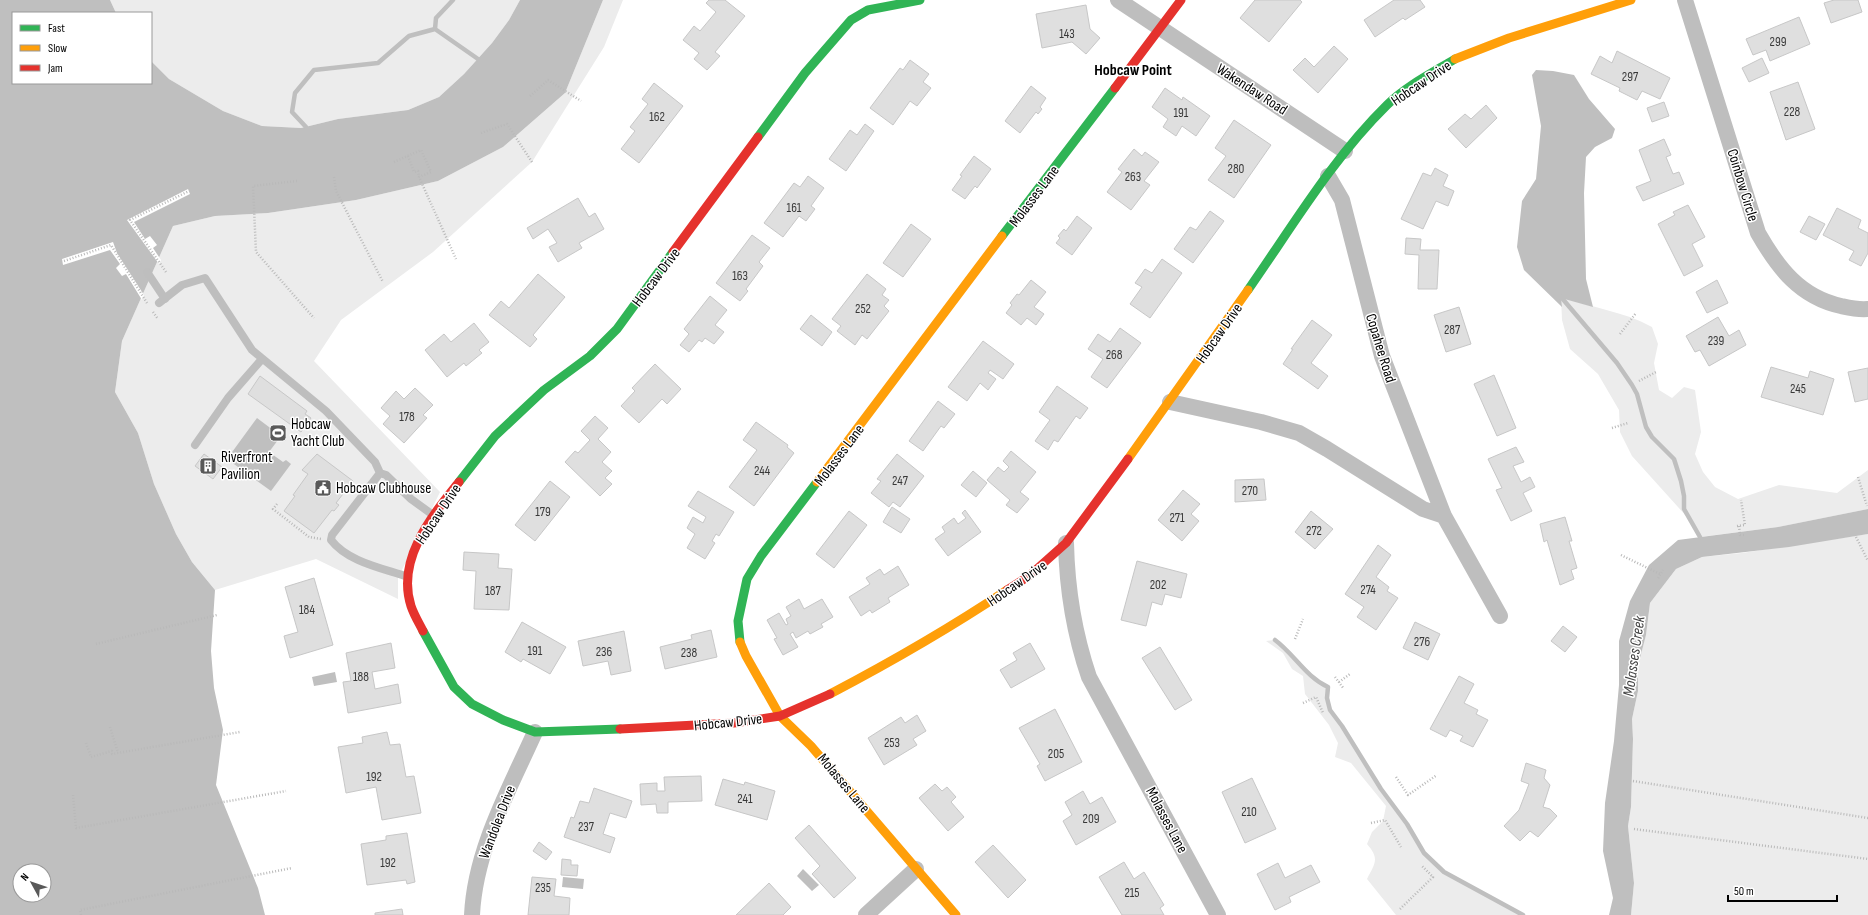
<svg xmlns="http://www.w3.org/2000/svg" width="1868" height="915" font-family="'Sofia Sans Condensed',sans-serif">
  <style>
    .green { fill: #ececec }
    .water { fill: #bfbfbf; fill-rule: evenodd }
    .pier { fill: #fff }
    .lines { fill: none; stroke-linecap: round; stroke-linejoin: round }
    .stream { stroke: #bfbfbf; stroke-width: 4.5 }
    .building { fill: #dfdfdf; stroke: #c7c7c7 }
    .path { stroke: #b9b9b9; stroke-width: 2.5; stroke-dasharray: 1 2; stroke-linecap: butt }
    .lane { stroke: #bebebe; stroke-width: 8 }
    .street { stroke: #bebebe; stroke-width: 16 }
    .fast { stroke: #30b455; stroke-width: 9 }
    .slow { stroke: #ff9f0a; stroke-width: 9 }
    .jam { stroke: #e5322d; stroke-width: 9 }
    .labels { text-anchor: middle; stroke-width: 3; stroke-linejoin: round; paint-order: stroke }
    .number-label { font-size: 13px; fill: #383838 }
    .street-label { font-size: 15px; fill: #000; stroke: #fff }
    .poi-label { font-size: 15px; fill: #000; stroke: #fff; text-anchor: start }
    .neighbourhood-label { font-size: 16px; font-weight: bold; fill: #000; stroke: #fff }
    .water-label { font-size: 16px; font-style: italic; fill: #444; stroke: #fff }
  </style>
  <rect width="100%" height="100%" fill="#fff"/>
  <path class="green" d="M110 0H520L509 20 492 43 464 74 439 97 408 110 338 119 301 128 262 126 223 111 169 79 151 61V13H116Z
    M603 0H623L604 47 532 162 433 252 341 320 314 361 440 492 398 578V599L316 559 215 590 192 562 176 534 154 484 138 433 115 392 122 341 173 226 215 216 268 213 356 200 438 181 503 147 565 93Z
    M1561 297C1592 308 1623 311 1652 327L1658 344 1654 363 1659 390 1672 398 1684 387 1695 390 1701 432 1695 454 1703 472 1715 487 1738 499 1779 485 1837 493 1868 470V509L1778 527 1700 537 1687 517 1632 456 1620 432 1619 410 1598 374 1570 349 1562 320Z
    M1868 534V915H1631L1634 883 1628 826 1631 807 1633 739 1632 719 1638 691V666L1646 635 1650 603 1676 569 1702 557 1742 553Z
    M1275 640C1294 654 1306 677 1328 687L1327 696 1330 710 1342 726 1381 789 1407 824 1424 853 1442 870 1523 915H1396L1367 879C1375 863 1380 859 1367 844L1372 832 1383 821 1386 806 1351 763 1335 757 1338 743 1329 725 1305 694 1303 676 1292 669 1283 653 1266 641Z"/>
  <path class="water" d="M0 0H110L116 13H13V83H151V61L169 79 223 111 262 126 301 128 338 119 408 110 439 97 464 74 492 43 509 20 520 0H603L565 93 503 147 438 181 356 200 268 213 215 216 173 226 122 341 115 392 138 433 154 484 176 534 192 562 215 590 211 651 214 688 223 730 216 785 258 888 265 915H0ZM20 871H44V895H20Z
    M1536 70 1553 71 1574 75 1589 99 1615 129 1612 138 1595 147 1586 157 1584 193 1586 279 1593 307 1561 298 1562 307 1524 270 1517 247 1522 201 1536 179 1541 126 1532 75Z
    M257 418 281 436 269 452 283 462 286 460 291 464 271 491 227 459Z
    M1868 509V534L1789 547 1702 557 1676 569 1650 603 1646 635 1638 666V691L1632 719 1633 739 1631 807 1628 826 1634 883 1631 915H1609L1613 898 1603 851 1605 803 1614 741 1619 685V641L1630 601 1649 565 1678 540 1778 527Z
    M335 672 337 682 314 686 312 677Z
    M803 869 819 885 812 891 797 876Z
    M563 877 584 879 583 889 562 887Z"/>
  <path class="pier" d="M188 189 190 194 134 222 145 239 150 236 157 245 153 248 161 260 159 264 127 220Z
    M113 242 117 253 144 295 142 300 126 274 122 276 116 268 120 264 110 250 63 265 62 259Z"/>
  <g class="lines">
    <path class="stream" d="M453 0 436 18 435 29 478 59
      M306 127 292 112 295 93 314 70 378 63 409 36 435 29
      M1561 297 1617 363 1632 385 1637 394 1646 427 1652 437 1674 459 1681 481 1684 496V509L1700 537
      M1275 640C1294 654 1306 677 1328 687L1327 698 1330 710 1342 726 1381 789 1407 824 1424 853 1444 872 1523 915"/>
  </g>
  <path class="building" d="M709 0H725L745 16 715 52 720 56 707 70 694 59 699 53 683 40 694 26 700 31 716 12 706 3Z
    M1255 0H1300L1302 2 1269 42 1240 18Z
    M1394 0H1420L1425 7 1405 20 1403 18 1375 37 1364 20Z
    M1834 0H1858L1862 12 1831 23 1824 3Z
    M1086 5 1090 29 1100 38 1086 54 1072 42 1042 48 1036 14Z
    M1799 17 1810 44 1770 61 1766 50 1753 55 1746 39Z
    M1334 46 1348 59 1318 93 1293 70 1305 58 1314 67Z
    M1617 51 1670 78 1660 99 1642 91 1637 100 1619 91 1620 88 1591 74 1600 56 1612 63Z
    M1762 58 1769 73 1749 82 1742 68Z
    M910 60 929 74 923 82 931 88 917 106 910 101 893 125 870 108 900 68 903 70Z
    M1798 82 1815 129 1786 140 1770 92Z
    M654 83 683 106 639 163 621 149 635 131 630 127 648 104 642 99Z
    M1031 86 1046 98 1040 107 1042 109 1038 114 1036 112 1020 133 1005 121Z
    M1165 88 1182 100 1183 97 1210 116 1196 136 1182 126 1176 136 1163 127 1168 119 1152 107Z
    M1664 102 1669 116 1652 122 1647 108Z
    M1486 105 1497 118 1466 148 1448 129 1465 114 1471 119Z
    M1234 120 1271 145 1234 198 1208 180 1226 156 1215 148Z
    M865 124 874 131 846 171 829 159 850 130 857 135Z
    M1664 139 1671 155 1666 157 1673 174 1679 172 1684 184 1643 201 1636 187 1651 181 1639 150Z
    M1134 149 1142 156 1145 152 1159 162 1144 181 1150 185 1131 210 1107 192 1122 172 1118 169Z
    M974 156 991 169 977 188 975 186 965 199 952 190 962 176 960 175Z
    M1435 168 1448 175 1443 186 1454 191 1448 206 1436 201 1423 229 1401 219 1423 173 1431 176Z
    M808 176 824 188 811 206 815 209 806 221 799 216 783 237 764 223 794 183 800 187Z
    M578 198 589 217 595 213 604 229 579 243 582 248 558 262 549 247 557 243 548 229 533 239 527 228Z
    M1688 205 1705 237 1692 244 1703 266 1684 276 1658 224 1675 215 1673 212Z
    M1837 208 1861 220 1858 228 1868 233V253L1861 266 1849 260 1854 251 1823 235Z
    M1210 211 1224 221 1193 263 1174 249 1190 227 1196 230Z
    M1077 216 1092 228 1072 255 1056 243 1060 238 1058 236 1064 229 1066 231Z
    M1809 216 1825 224 1816 240 1800 232Z
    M911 224 931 239 903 277 883 263Z
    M752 235 770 248 759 262 763 266 746 289 748 291 740 301 716 283Z
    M1406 238 1421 239 1420 250H1439L1437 289H1418L1419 255 1405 254Z
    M1162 259 1182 273 1150 318 1130 304 1142 287 1135 283 1145 269 1152 273Z
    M538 274 565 297 533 335 537 339 530 347 489 315 501 301 509 308Z
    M867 274 886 289 882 295 889 300 884 306 889 311 867 339 862 335 855 345 837 331 841 326 832 319Z
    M1031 280 1046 292 1034 307 1044 314 1036 325 1027 318 1021 325 1006 313 1012 305 1010 303 1017 294 1019 295Z
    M1717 280 1728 303 1707 313 1696 292Z
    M710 296 727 310 715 325 724 332 714 344 705 338 702 342 699 340 689 352 680 345 689 334 684 329Z
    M1459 307 1471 344 1446 352 1434 315Z
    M811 315 832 332 822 346 800 329Z
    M1718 317 1729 336 1739 330 1746 345 1709 366 1700 350 1695 352 1686 336Z
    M1312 320 1332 335 1311 363 1328 376 1318 389 1283 364 1293 349H1291Z
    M474 323 489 342 479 350 482 353 466 366 464 363 447 377 425 350 444 334 451 342Z
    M1120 328 1141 343 1107 388 1091 377 1103 359 1088 349 1098 334 1110 342Z
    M983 341 1014 364 1003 379 990 370 988 373 996 379 988 390 980 383 967 401 948 387Z
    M655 364 681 389 667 404 662 399 639 423 621 406 635 391 632 388Z
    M1771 367 1808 378 1810 371 1834 379 1823 415 1761 397Z
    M1868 368V399L1855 402 1848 372Z
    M1494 375 1516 428 1497 436 1474 384Z
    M260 376 307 411 305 414 311 418 301 432 248 394Z
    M1057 386 1088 408 1080 419 1076 416 1058 442 1054 440 1048 450 1035 441 1050 420 1039 412Z
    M415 388 433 405 423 415 427 418 404 443 383 424 390 416 381 408 396 391 404 399Z
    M938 401 955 414 944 428 941 426 923 451 909 441Z
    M595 416 608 428 598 439 611 452 602 462 612 471 605 478 612 484 600 496 565 462 575 451 578 453 590 440 581 431Z
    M756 422 788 445 787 447 794 453 754 506 729 487 757 450 743 440Z
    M1516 447 1524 462 1513 466 1521 482 1530 477 1535 487 1523 493 1532 511 1511 521 1496 490 1502 488 1488 459Z
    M1011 451 1036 472 1020 492 1029 499 1017 513 1006 505 1010 500 987 480 998 467 1004 472 1009 467 1003 461Z
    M204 454 222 467 213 479 195 466Z
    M317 454 353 481 336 503 339 505 334 511 332 510 314 533 284 511 295 496 293 495 308 474 302 470Z
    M897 454 924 476 900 507 893 502 889 507 871 493 881 481 877 479Z
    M973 471 987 483 976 497 961 485Z
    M1264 479 1266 500 1235 502V480Z
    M550 481 570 497 535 541 515 525Z
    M1183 490 1200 504 1191 514 1199 521 1182 541 1158 520Z
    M698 491 734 512 719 536 716 534 712 541 715 543 705 559 687 548 695 534 687 528 693 517 703 523 706 517 688 506Z
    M892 507 910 519 901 533 883 522Z
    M965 510 981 532 948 556 935 539 945 532 942 527 954 518 958 524 966 518 962 513Z
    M849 511 867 525 834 568 816 554Z
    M1311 511 1333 529 1315 549 1295 532Z
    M1565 517 1572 541H1569L1577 568 1571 570 1574 579 1560 585 1547 540 1544 542 1540 524Z
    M1378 545 1391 555 1376 577 1389 587 1387 591 1398 598 1376 630 1357 617 1364 607 1345 594Z
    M464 552 499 554 498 568 512 569 509 610 474 609 476 571 463 570Z
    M1137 561 1187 574 1181 598 1165 594 1162 605 1152 602 1146 626 1121 620Z
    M898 566 909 585 888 598 890 602 872 613 870 610 861 616 849 597 870 584 866 578 880 569 884 575Z
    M314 578 333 645 290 658 284 636 298 632 285 587Z
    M799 599 804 609 822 599 833 617 821 624 823 627 810 634 808 631 796 638 793 632 790 634 798 647 783 655 774 639 777 638 767 620 779 613 786 625 788 624 786 619 791 616 786 607Z
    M522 622 566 647 550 674 523 659 521 662 505 652Z
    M1415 622 1440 634 1428 660 1403 648Z
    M1563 626 1577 637 1565 652 1551 641Z
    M711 630 717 657 665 669 660 647 692 639 691 635Z
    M624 631 631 671 611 675 608 661 583 666 578 641Z
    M391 643 395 668 372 672 375 689 398 684 401 703 348 713 343 682 351 681 346 653Z
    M1030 643 1045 669 1011 688 1000 670 1017 660 1013 653Z
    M1160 647 1192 700 1175 710 1142 658Z
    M1459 676 1474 684 1464 703 1478 710 1476 714 1488 720 1473 747 1460 741 1463 736 1450 730 1446 737 1430 729Z
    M1055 709 1082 762 1045 781 1037 766 1040 764 1019 728Z
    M917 715 926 731 913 739 917 745 884 765 868 738 901 717 905 723Z
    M387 732 390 745 400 744 406 777 414 776 421 813 382 820 376 787 346 793 338 747 363 743 362 737Z
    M1526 763 1546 770 1544 778 1550 785 1543 807 1550 809 1557 816 1538 837 1530 831 1520 841 1504 826 1519 810 1529 784 1521 781Z
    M701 776 702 801 668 802V813H657L656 804 641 805 640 784 657 783V791H665L664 777Z
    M1252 778 1276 829 1245 843 1222 792Z
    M723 779 744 785 745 782 775 791 767 820 715 805Z
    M935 784 942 791 947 787 956 797 951 802 964 817 948 831 919 798Z
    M594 788 632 801 626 818 610 813 603 834 615 838 610 853 564 837 571 817 574 818 580 801 589 803Z
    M1083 791 1090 804 1102 797 1116 822 1076 845 1063 821 1072 815 1065 802Z
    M809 825 856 878 834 898 812 874 820 866 795 838Z
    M407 833 415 882 407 884 406 880 367 885 361 844 386 840V836Z
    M539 842 552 852 546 860 533 851Z
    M993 845 1026 880 1008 898 975 862Z
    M562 859 571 860V865H578L577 876 561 875Z
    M1124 862 1134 879 1144 872 1164 905 1160 908 1164 915H1122L1099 877Z
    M1278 863 1285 878 1311 865 1320 882 1289 897 1291 902 1275 910 1257 874Z
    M532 877 556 879 554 896 570 898 569 915H528Z
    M769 883 791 907 783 915H736Z
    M402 909 403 915H375V913Z"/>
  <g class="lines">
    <path class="path" d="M530 96 548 80 581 101
      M481 133 507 124 532 162
      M408 156 414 172 418 171 419 177
      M394 162 421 150 431 172 419 177 456 259
      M334 177 336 191 383 282
      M297 181 253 186 256 252 314 318
      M64 261 111 245 147 303
      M166 272 130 220 189 191
      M153 312 158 319
      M1620 334 1636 313
      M1639 381 1656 372
      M1612 428 1628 423
      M1858 477 1867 506
      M277 504 273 509 309 537 321 539
      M1737 526 1745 525 1741 500
      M1739 526 1740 535H1746
      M1856 537 1868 561
      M1621 555 1660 574
      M1658 578 1663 570
      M1295 639 1303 619
      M96 644 217 615
      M1335 677 1344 689
      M1339 682 1350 674
      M1303 703 1316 697 1323 713
      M110 727 118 753
      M86 743 91 757 112 751V754L240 732
      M1396 777 1408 795 1437 775
      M1633 781 1868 818
      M73 795 76 828 286 791
      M1371 823 1385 820 1401 847
      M1634 829 1868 859
      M1400 909 1433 877 1422 866
      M81 915 80 910 292 868"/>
    <path class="lane" d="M147 272 165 299
      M159 303 182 285 205 278 252 350 326 411 375 462 380 473
      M195 445 228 398 262 359
      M408 577C382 568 348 562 331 540L332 535 380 473 386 475 411 499 433 515"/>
    <path class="street" d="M1118 0 1345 151
      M1685 0 1758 233C1778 268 1800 297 1841 306 1850 308 1858 310 1868 309
      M1328 176 1342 200 1382 356 1444 516
      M1170 402 1261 422 1299 433 1327 449 1423 509 1444 516 1500 616
      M1066 543C1067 589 1074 633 1089 677L1218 915
      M472 915C475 850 509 790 535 732
      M866 915 916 869"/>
    <path class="fast" d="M758 137 805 73 851 20 868 10 920 0
      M1002 236 1115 88
      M1248 290C1292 227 1332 159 1387 105 1406 86 1432 73 1455 59
      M459 482 495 436 544 390 590 356 617 329 673 252
      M423 631 454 687 472 704 503 720 535 732 620 729
      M740 642 738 621 747 579 761 556 817 482"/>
    <path class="slow" d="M1455 59 1509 38 1631 0
      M1128 459 1248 290
      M817 482 1002 236
      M740 642 746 656 780 716 811 746 956 915
      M830 694C891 662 950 628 1007 590"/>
    <path class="jam" d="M1115 88 1181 0
      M673 252 758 137
      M1007 590 1029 576 1066 543 1128 459
      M423 631C419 623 414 615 411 606 396 559 432 516 459 482
      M620 729 734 723 780 716 830 694"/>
  </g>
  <defs>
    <g id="stadium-square" transform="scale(0.9)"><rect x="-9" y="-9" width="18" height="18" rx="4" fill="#595959" stroke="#fff"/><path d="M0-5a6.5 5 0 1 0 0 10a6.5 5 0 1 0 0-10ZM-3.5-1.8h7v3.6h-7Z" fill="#fff"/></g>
    <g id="building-square" transform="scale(0.9)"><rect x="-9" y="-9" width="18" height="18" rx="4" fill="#595959" stroke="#fff"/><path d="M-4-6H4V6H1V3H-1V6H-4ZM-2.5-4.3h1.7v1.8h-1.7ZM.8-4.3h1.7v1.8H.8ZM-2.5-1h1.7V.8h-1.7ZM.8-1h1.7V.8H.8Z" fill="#fff"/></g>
    <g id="civic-square" transform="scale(0.9)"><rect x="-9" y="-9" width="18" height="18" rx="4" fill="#595959" stroke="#fff"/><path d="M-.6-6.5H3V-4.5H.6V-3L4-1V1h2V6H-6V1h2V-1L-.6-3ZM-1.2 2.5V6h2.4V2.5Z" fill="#fff"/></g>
  </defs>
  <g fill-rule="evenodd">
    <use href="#stadium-square" x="278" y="433"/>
    <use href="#building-square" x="208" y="466"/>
    <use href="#civic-square" x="323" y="488"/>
  </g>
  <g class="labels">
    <g class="number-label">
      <text x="1067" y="38">143</text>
      <text x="1778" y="46">299</text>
      <text x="1630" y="81">297</text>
      <text x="1792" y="116">228</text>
      <text x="1181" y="117">191</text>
      <text x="657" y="121">162</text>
      <text x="1236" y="173">280</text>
      <text x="1133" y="181">263</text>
      <text x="794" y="212">161</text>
      <text x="740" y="280">163</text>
      <text x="863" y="313">252</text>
      <text x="1452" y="334">287</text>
      <text x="1716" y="345">239</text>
      <text x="1114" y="359">268</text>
      <text x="1798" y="393">245</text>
      <text x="407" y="421">178</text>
      <text x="762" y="475">244</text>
      <text x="900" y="485">247</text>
      <text x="1250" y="495">270</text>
      <text x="543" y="516">179</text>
      <text x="1177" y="522">271</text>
      <text x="1314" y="535">272</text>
      <text x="1158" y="589">202</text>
      <text x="1368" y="594">274</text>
      <text x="493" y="595">187</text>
      <text x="307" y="614">184</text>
      <text x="1422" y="646">276</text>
      <text x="535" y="655">191</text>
      <text x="604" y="656">236</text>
      <text x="689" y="657">238</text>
      <text x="361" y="681">188</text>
      <text x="892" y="747">253</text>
      <text x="1056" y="758">205</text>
      <text x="374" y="781">192</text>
      <text x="745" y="803">241</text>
      <text x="1249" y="816">210</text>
      <text x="1091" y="823">209</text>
      <text x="586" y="831">237</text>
      <text x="388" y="867">192</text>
      <text x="543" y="892">235</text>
      <text x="1132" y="897">215</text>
    </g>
    <g class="street-label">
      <text transform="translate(1421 83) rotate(-34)" y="5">Hobcaw Drive</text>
      <text transform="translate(1252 89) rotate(33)" y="5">Wakendaw Road</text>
      <text transform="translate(1743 185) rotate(73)" y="5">Coinbow Circle</text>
      <text transform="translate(1034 196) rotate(-53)" y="5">Molasses Lane</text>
      <text transform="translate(656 277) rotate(-53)" y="5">Hobcaw Drive</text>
      <text transform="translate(1219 333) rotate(-55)" y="5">Hobcaw Drive</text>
      <text transform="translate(1381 348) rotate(73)" y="5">Copahee Road</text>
      <text transform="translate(839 455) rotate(-53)" y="5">Molasses Lane</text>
      <text transform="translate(438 514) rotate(-56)" y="5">Hobcaw Drive</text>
      <text transform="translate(1017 583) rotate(-35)" y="5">Hobcaw Drive</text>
      <text transform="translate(728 722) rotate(-6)" y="5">Hobcaw Drive</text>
      <text transform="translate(844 783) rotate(50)" y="5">Molasses Lane</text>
      <text transform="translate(1167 820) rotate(62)" y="5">Molasses Lane</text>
      <text transform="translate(497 822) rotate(-69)" y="5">Wandolea Drive</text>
    </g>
    <g class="poi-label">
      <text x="291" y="429">Hobcaw<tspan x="291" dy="17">Yacht Club</tspan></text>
      <text x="221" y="462">Riverfront<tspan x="221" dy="17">Pavilion</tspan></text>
      <text x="336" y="493">Hobcaw Clubhouse</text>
    </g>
    <g class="neighbourhood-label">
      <text x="1133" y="75">Hobcaw Point</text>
    </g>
    <g class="water-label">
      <text transform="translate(1633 656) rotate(-82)" y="6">Molasses Creek</text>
    </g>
  </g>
  <rect x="12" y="12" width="140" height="72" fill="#ffffff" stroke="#999999"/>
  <rect x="20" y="25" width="20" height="6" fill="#30b455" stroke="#999999"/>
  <text x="48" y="32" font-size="12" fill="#000000">Fast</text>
  <rect x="20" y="45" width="20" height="6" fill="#ff9f0a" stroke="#999999"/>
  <text x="48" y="52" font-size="12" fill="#000000">Slow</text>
  <rect x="20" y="65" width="20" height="6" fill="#e5322d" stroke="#999999"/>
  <text x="48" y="72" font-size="12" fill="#000000">Jam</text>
  <g transform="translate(32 883) rotate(310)"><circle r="19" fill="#ffffff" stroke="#999999"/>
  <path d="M0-3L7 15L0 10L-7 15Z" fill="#595959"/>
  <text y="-6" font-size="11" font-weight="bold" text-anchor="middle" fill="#000000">N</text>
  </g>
  <path d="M1728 895v6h109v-6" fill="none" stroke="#000000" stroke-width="2"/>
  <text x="1734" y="895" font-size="12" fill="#000000" stroke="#ffffff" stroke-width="3" paint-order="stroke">50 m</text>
</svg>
